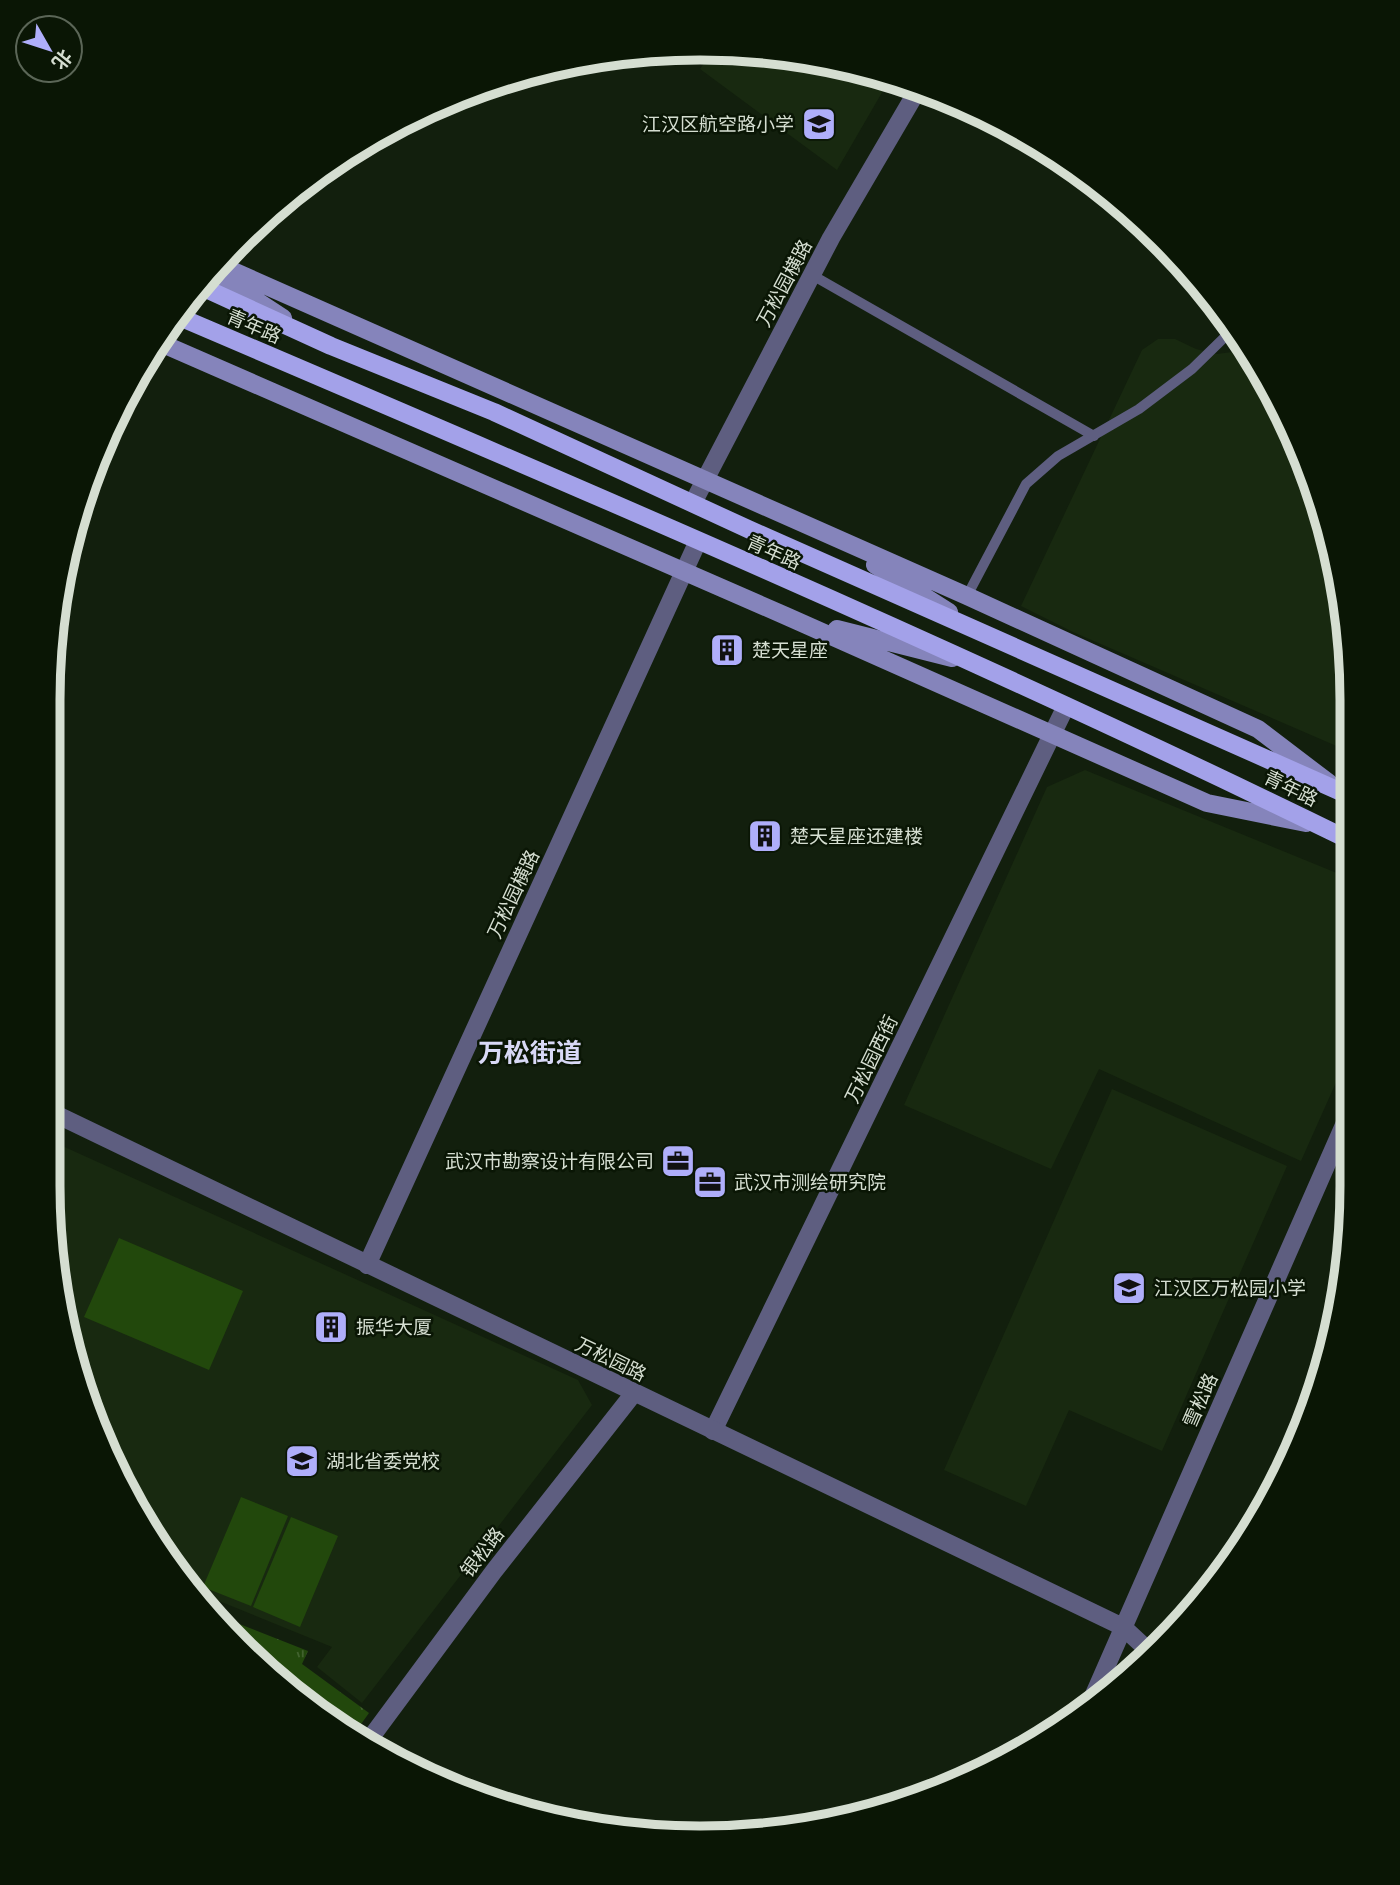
<svg xmlns="http://www.w3.org/2000/svg" width="1400" height="1885" font-family="Rubik,'Noto Sans SC',sans-serif">
  <style>
    .built { fill: #182910 }
    .grass { fill: #22480c }
    .park { fill: url(#park-tufts) }
    .lines { fill: none; stroke-linecap: round; stroke-linejoin: round }
    .service { stroke: #5e5e80; stroke-width: 10 }
    .minor { stroke: #5e5e80; stroke-width: 18 }
    .tertiary { stroke: #5e5e80; stroke-width: 18 }
    .secondary { stroke: #8584bb; stroke-width: 18 }
    .primary { stroke: #a3a1e9; stroke-width: 18 }
    .labels { text-anchor: middle; stroke-width: 5; stroke-linejoin: round; paint-order: stroke }
    .poi-label { font-size: 19px; fill: #d5ded1; stroke: #0a1605; text-anchor: start }
    .street-label { font-size: 19px; fill: #d5ded1; stroke: #0a1605 }
    .district-label { font-size: 26px; font-weight: bold; fill: #d8d9f6; stroke: #0a1605 }
    .rim { fill: none; stroke: #d5ded1; stroke-width: 9 }
  </style>
  <defs>
    <pattern id="park-tufts" width="24" height="20" patternUnits="userSpaceOnUse" patternTransform="scale(1.75)"><rect width="24" height="20" fill="#22480c"/><path d="M3 7l-1-3M5 7V3M7 7l1-3M15 17l-1-3M17 17v-4M19 17l1-3" fill="none" stroke="#41622e"/></pattern>
  </defs>
  <rect width="100%" height="100%" fill="#121f0d"/>
  <path class="built" d="M713 50 786 53 891 77 837 170 700 69Z
    M931 91 1027 135 1040 145 1035 153Z
    M1158 339H1175L1196 349 1217 354 1232 352 1242 344 1303 451 1347 614 1348 751 1073 632 1021 606 1142 350Z
    M1085 770 1349 878 1350 1051 1301 1161 1099 1069 1051 1169 904 1105 1047 787Z
    M1112 1089 1287 1166 1162 1451 1069 1410 1026 1506 944 1470Z
    M47 1139 578 1380 592 1405 362 1703 317 1667 332 1647 197 1592 135 1512 70 1354 47 1185Z"/>
  <path class="grass" d="M119 1238 243 1291 209 1370 84 1317Z
    M241 1497 288 1516 251 1606 203 1587Z
    M291 1517 338 1536 300 1627 253 1607Z"/>
  <path class="park" d="M214 1614 308 1651 302 1664 369 1713 356 1731 239 1647Z"/>
  <g class="lines">
    <path class="service" d="M812 275 1094 436
      M967 596 1026 484 1058 456 1139 409 1192 369 1233 329"/>
    <path class="minor" d="M713 1431 1066 706"/>
    <path class="tertiary" d="M693 503 831 238 920 86
      M47 1110 1123 1627 1151 1653
      M367 1265 698 541
      M1088 1708 1351 1109
      M369 1740 494 1571 634 1393"/>
    <path class="secondary" d="M224 267 967 596 1258 729 1329 783
      M216 274 283 318
      M156 341 786 616 1207 803 1306 823
      M875 565 949 612
      M837 629 952 658"/>
    <path class="primary" d="M204 288 331 346 494 412 748 529 1348 795
      M177 316C571 484 965 652 1349 840"/>
  </g>
  <defs>
    <g id="school-square" transform="scale(1.75)"><rect x="-9" y="-9" width="18" height="18" rx="4" fill="#afaefa" stroke="#0a1605"/><path d="M0-5L7-2L0 1L-7-2ZM-4 1L0 2.5L4 1V4Q0 6-4 4Z" fill="#111"/></g>
    <g id="building-square" transform="scale(1.75)"><rect x="-9" y="-9" width="18" height="18" rx="4" fill="#afaefa" stroke="#0a1605"/><path d="M-4-6H4V6H1V3H-1V6H-4ZM-2.5-4.3h1.7v1.8h-1.7ZM.8-4.3h1.7v1.8H.8ZM-2.5-1h1.7V.8h-1.7ZM.8-1h1.7V.8H.8Z" fill="#111"/></g>
    <g id="office-square" transform="scale(1.75)"><rect x="-9" y="-9" width="18" height="18" rx="4" fill="#afaefa" stroke="#0a1605"/><path d="M-6-3h4V-5.5h4V-3h4V5H-6ZM-1-4.5V-3h2v-1.5ZM-6 0V1H6V0Z" fill="#111"/></g>
  </defs>
  <g fill-rule="evenodd">
    <use href="#school-square" x="819" y="124"/>
    <use href="#building-square" x="727" y="650"/>
    <use href="#building-square" x="765" y="836"/>
    <use href="#office-square" x="678" y="1161"/>
    <use href="#office-square" x="710" y="1182"/>
    <use href="#school-square" x="1129" y="1288"/>
    <use href="#building-square" x="331" y="1327"/>
    <use href="#school-square" x="302" y="1461"/>
  </g>
  <g class="labels">
    <g class="poi-label">
      <text x="794" y="131" text-anchor="end">江汉区航空路小学</text>
      <text x="752" y="657">楚天星座</text>
      <text x="790" y="843">楚天星座还建楼</text>
      <text x="654" y="1168" text-anchor="end">武汉市勘察设计有限公司</text>
      <text x="734" y="1189">武汉市测绘研究院</text>
      <text x="1154" y="1295">江汉区万松园小学</text>
      <text x="356" y="1334">振华大厦</text>
      <text x="326" y="1468">湖北省委党校</text>
    </g>
    <g class="street-label">
      <text transform="translate(784 283) rotate(-62)" y="7">万松园横路</text>
      <text transform="translate(254 326) rotate(23)" y="7">青年路</text>
      <text transform="translate(774 552) rotate(24)" y="7">青年路</text>
      <text transform="translate(1291 788) rotate(26)" y="7">青年路</text>
      <text transform="translate(513 894) rotate(-65)" y="7">万松园横路</text>
      <text transform="translate(871 1059) rotate(-64)" y="7">万松园西街</text>
      <text transform="translate(611 1359) rotate(26)" y="7">万松园路</text>
      <text transform="translate(1200 1400) rotate(-66)" y="7">雪松路</text>
      <text transform="translate(482 1552) rotate(-52)" y="7">银松路</text>
    </g>
    <g class="district-label">
      <text x="530" y="1062">万松街道</text>
    </g>
  </g>
  <path d="M0 0H1400V1885H0ZM700 60H700A640 640 0 0 1 1340 700V1186A640 640 0 0 1 700 1826H700A640 640 0 0 1 60 1186V700A640 640 0 0 1 700 60Z" fill="#0a1605" fill-rule="evenodd"/>
  <path class="rim" d="M700 60H700A640 640 0 0 1 1340 700V1186A640 640 0 0 1 700 1826H700A640 640 0 0 1 60 1186V700A640 640 0 0 1 700 60Z"/>
  <g transform="translate(49 49) rotate(129)"><circle r="33" fill="#0a1605" stroke="#5b6657" stroke-width="2"/>
  <path d="M0-5L12 26L0 18L-12 26Z" fill="#afaefa"/>
  <text y="-10" font-size="19" font-weight="bold" text-anchor="middle" fill="#d5ded1">北</text>
  </g>
</svg>
